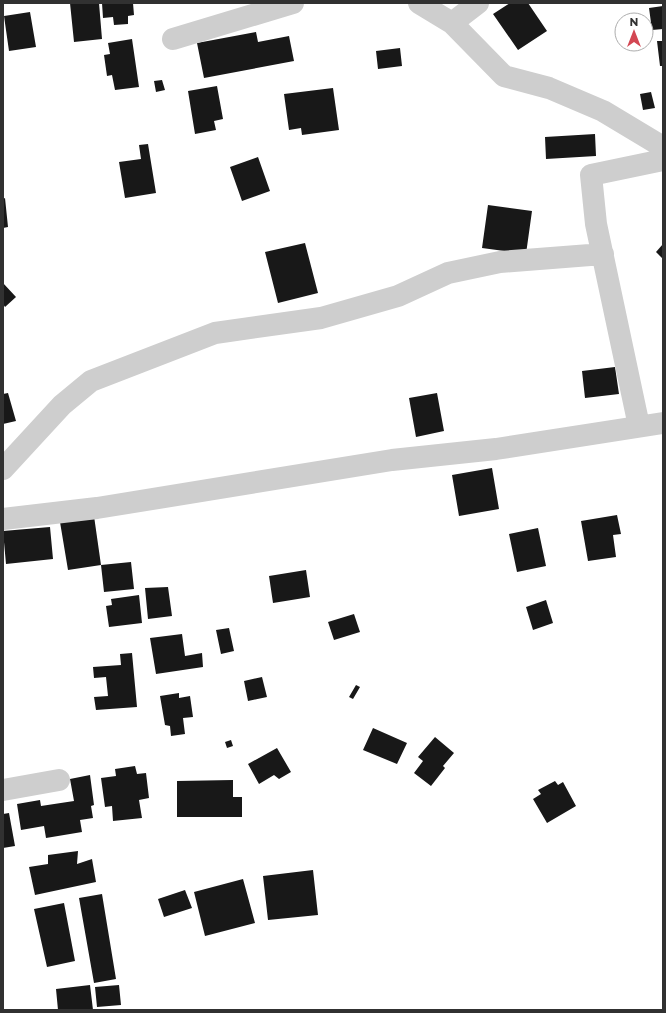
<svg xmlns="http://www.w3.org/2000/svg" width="666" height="1013" font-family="Montserrat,sans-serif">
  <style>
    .building { fill: #181818 }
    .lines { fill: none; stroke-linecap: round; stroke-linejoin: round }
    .minor { stroke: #cecece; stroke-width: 22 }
  </style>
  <rect width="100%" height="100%" fill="#fff"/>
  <path class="building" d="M70 3H99L102 39 74 42Z
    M102 3H133L134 15 128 16V24L114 25 113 17 103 18Z
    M510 3H528L547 31 518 50 493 14Z
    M663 6V29L652 30 649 8Z
    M30 12 36 47 9 51 4 16Z
    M256 32 258 42 289 36 294 61 204 78 197 43Z
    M132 39 139 87 115 90 112 75 107 76 104 55 110 54 108 43Z
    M657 41H663V66H660Z
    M400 48 402 66 378 69 376 51Z
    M162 80 165 90 156 92 154 81Z
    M217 86 223 119 214 121 216 130 195 134 188 91Z
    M333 88 339 130 302 135 301 128 289 130 284 94Z
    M651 92 655 108 643 110 640 94Z
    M595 134 596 156 546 159 545 137Z
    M148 144 156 193 125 198 119 162 141 159 139 145Z
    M258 157 270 191 242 201 230 167Z
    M5 198 8 227 3 228V199Z
    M488 205 532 211 526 254 482 248Z
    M305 243 318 293 278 303 265 252Z
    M663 244V259L656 252Z
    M3 283 16 297 5 307 3 304Z
    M615 367 619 394 585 398 582 371Z
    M8 393 16 421 3 424V394Z
    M437 393 444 431 416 437 409 398Z
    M492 468 499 509 459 516 452 475Z
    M617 515 621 534 613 535 616 557 588 561 581 521Z
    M94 516 101 565 68 570 60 522Z
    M50 527 53 559 6 564 3 531Z
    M538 528 546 566 517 572 509 534Z
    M131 562 134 589 104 592 101 565Z
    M306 570 310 597 273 603 269 576Z
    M168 587 172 616 148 619 145 588Z
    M139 595 142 623 109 627 106 606 112 605 111 599Z
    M546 600 553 623 533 630 526 607Z
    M354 614 360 632 334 640 328 622Z
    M229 628 234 651 221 654 216 630Z
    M182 634 185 656 202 653 203 667 156 674 150 638Z
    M132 653 137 707 96 710 94 697 108 696 106 677 94 678 93 667 121 665 120 654Z
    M262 677 267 697 248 701 244 681Z
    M356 685 360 687 353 699 349 697Z
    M179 693V698L190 696 193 717 183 718 185 734 171 736 170 726 165 725 160 696Z
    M373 728 407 743 397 764 363 750Z
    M435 737 454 753 443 766 445 768 431 786 414 773 423 761 418 757Z
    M231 740 233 746 227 748 225 742Z
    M277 748 291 772 279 779 274 775 259 784 248 764Z
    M135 766 137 774 146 773 149 798 139 800 142 818 113 821 112 806 105 807 101 778 116 776 115 769Z
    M90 775 94 805 91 806 93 818 80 820 82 832 46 838 44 826 21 830 17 804 40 800 41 806 74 801 70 779Z
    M233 780V797H242V817H177V781Z
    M555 781 558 785 563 782 576 806 547 823 533 799 541 794 538 790Z
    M9 813 15 846 3 848V814Z
    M78 851 77 864 92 859 96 882 35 895 29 867 48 864V855Z
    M313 870 318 915 268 920 263 876Z
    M243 879 255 923 205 936 194 892Z
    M185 890 192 908 164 917 158 899Z
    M102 894 116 979 94 983 79 898Z
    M64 903 75 961 47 967 34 909Z
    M90 985 93 1010H58L56 989Z
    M119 985 121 1005 97 1007 95 987Z"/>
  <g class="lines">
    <path class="minor" d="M419 3 452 23 504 76 549 88 603 111 663 147
      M452 23 478 3
      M173 39 293 3
      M639 426 596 224 591 175 663 160
      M3 469 62 405 91 381 215 333 321 318 398 296 448 273 500 262 603 254
      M3 519 97 508 392 460 496 449 663 423
      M3 790 59 780"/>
  </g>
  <rect width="666" height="1013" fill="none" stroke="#313131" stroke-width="8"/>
  <g transform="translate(634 32)"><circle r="19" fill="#ffffff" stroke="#adadad"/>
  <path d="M0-3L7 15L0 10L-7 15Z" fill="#d34753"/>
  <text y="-6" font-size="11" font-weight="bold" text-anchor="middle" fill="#313131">N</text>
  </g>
</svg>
